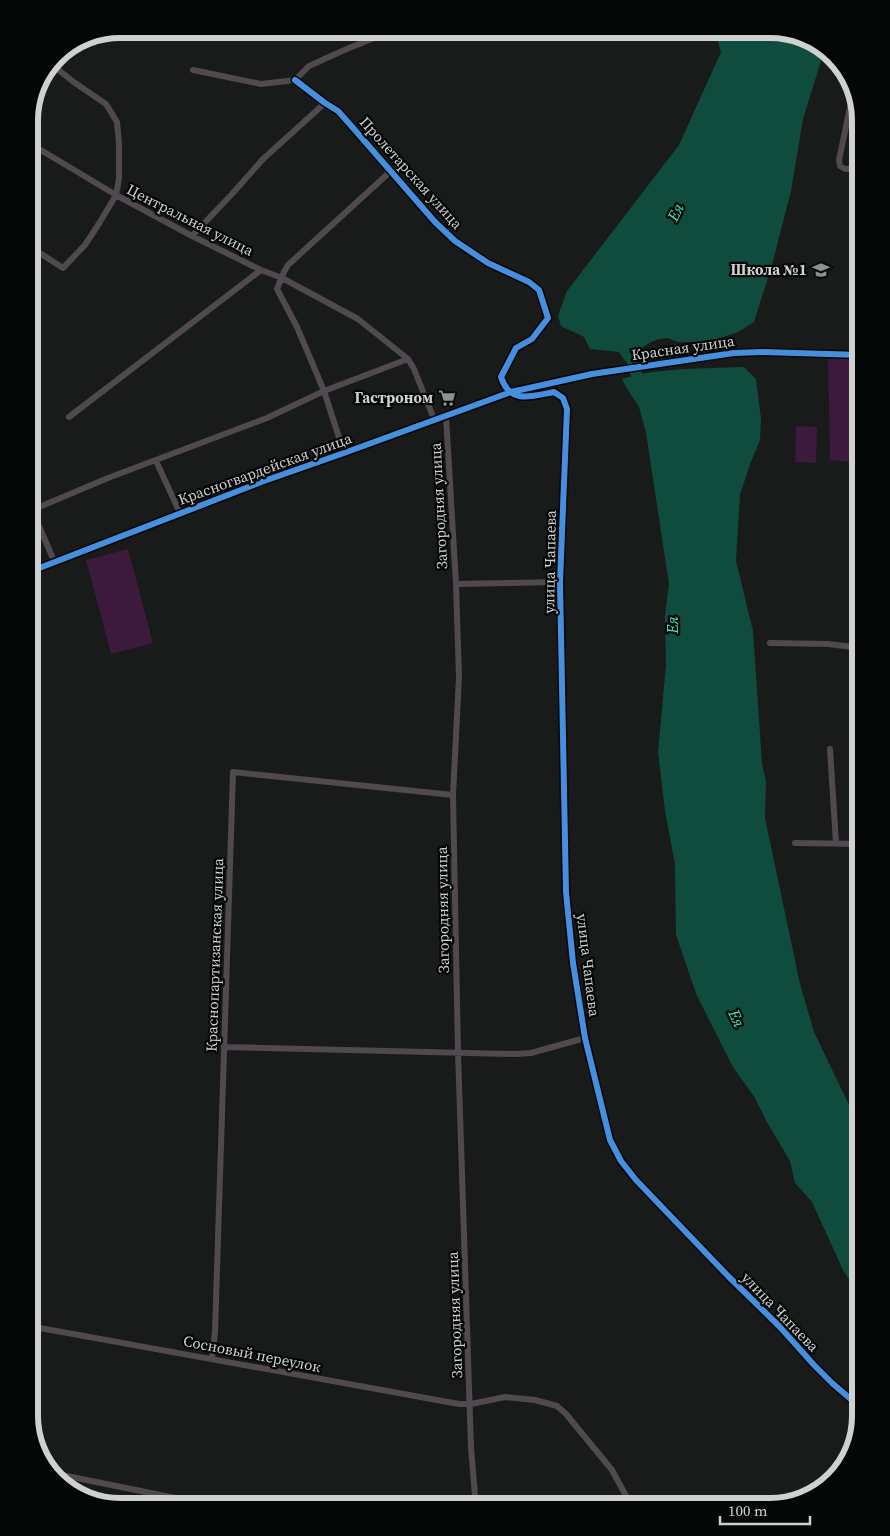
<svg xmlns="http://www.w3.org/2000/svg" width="890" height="1536" font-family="'Source Serif 4',serif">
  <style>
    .green { fill: #3c1a3e }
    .water { fill: #104c3e }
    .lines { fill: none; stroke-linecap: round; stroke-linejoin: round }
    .river { stroke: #104c3e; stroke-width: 11 }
    .minor { stroke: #504950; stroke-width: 6 }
    .tertiary { stroke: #504950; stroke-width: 8 }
    .cycleway-casing { stroke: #050606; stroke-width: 9 }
    .cycleway { stroke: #468fdf; stroke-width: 6 }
    .labels { text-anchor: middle; stroke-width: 4.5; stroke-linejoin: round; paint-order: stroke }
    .street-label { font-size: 15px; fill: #cfd1d1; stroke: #050606 }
    .poi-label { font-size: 15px; font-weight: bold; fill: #cfd1d1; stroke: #050606; text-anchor: end }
    .water-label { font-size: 16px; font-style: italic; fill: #40e6c0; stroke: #050606 }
    .rim { fill: none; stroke: #cfd1d1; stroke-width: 6 }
  </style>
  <rect width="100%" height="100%" fill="#191a1a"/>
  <path class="green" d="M828 355 861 357V463L830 460Z
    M796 426 817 427 816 463 795 462Z
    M128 549 153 643 111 654 86 560Z"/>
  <path class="water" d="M714 29H777L821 44 825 48 803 119 791 191 772 265 754 322 738 332 717 339 694 342H678L668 338 659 339 651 342 642 348 639 357 625 361 619 352 590 349 584 337 561 326 558 316 567 291 679 145 721 52Z
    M744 367 756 379 761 419 760 440 750 464 740 495 736 561 753 631 762 764 766 781 765 818 800 984 814 1032 850 1107 861 1128V1298L843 1270 812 1202 795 1183 790 1161 768 1124 755 1098 733 1067 697 996 676 935 675 865 665 811 658 752 666 665 665 615 669 584 646 433 639 407 626 387 622 379C661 367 704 369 744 367Z"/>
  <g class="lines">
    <path class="river" d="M627 345 626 347 631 358 640 385 642 387"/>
    <path class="minor" d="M193 70 261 84 295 80 309 66 349 48 397 29
      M295 80 325 103 338 111 347 121 435 222 455 241 488 263 529 282 539 290 548 318 532 339 516 348 501 377C510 405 532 396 554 392L563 398 567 409 560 582 566 892 573 963 585 1038 610 1140 621 1161 636 1180 728 1276 780 1327 814 1365 832 1383 861 1408
      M854 88 839 160 840 166 845 169H861
      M29 143 116 195 192 236 261 270 282 278 358 319 408 359 414 369 434 419
      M192 236 232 194 263 159 325 103
      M29 246 63 268 85 245 100 222 116 195 119 179V143L117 122 106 104 75 83 51 64
      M446 416 456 584 459 677 453 795 458 1052 471 1448 476 1507
      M69 417 261 270
      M344 453 324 391 297 327 277 289 284 272 288 265 391 171
      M156 461 180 513
      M55 563 32 510 108 478 267 418 324 391 408 359
      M456 584 560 582
      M770 643 828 644 861 648
      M830 749 836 843
      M795 843 861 844
      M224 1047 515 1054 531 1053 585 1038
      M29 1326 459 1404H471L505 1397 535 1400 557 1406 566 1414 612 1470 632 1507
      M212 1359 215 1332 233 772 453 795
      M52 1473 190 1501 238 1507"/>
    <path class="tertiary" d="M29 572 264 481 344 453 511 392 592 374 734 353 763 352 861 355"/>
    <g class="cycleway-casing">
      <path id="cycleway" d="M295 80 325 103 338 111 347 121 435 222 455 241 488 263 529 282 539 290 548 318 532 339 516 348 501 377C510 405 532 396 554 392L563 398 567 409 560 582 566 892 573 963 585 1038 610 1140 621 1161 636 1180 728 1276 780 1327 814 1365 832 1383 861 1408
        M29 572 264 481 344 453 511 392 592 374 734 353 763 352 861 355"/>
    </g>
    <use href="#cycleway" class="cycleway"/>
  </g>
  <defs>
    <g id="school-bare" transform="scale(1.35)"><path d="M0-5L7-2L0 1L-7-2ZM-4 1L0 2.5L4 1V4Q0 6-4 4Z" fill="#8f9191" stroke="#050606" stroke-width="2.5" paint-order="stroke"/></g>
    <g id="supermarket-bare" transform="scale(1.35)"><path d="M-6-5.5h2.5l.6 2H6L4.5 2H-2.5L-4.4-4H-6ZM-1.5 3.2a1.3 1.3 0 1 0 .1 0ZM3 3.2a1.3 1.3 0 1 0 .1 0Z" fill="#8f9191" stroke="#050606" stroke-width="2.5" paint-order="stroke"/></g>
  </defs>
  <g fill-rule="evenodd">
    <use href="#school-bare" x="821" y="270"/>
    <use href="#supermarket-bare" x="447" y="398"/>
  </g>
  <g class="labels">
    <g class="street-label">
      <text transform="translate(411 173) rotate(48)" y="5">Пролетарская улица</text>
      <text transform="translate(190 220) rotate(27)" y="5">Центральная улица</text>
      <text transform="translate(683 348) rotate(-8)" y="5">Красная улица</text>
      <text transform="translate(265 469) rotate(-20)" y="5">Красногвардейская улица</text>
      <text transform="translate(439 506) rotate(-93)" y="5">Загородняя улица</text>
      <text transform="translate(550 562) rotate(-89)" y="5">улица Чапаева</text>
      <text transform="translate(443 910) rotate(-91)" y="5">Загородняя улица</text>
      <text transform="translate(215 955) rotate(-88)" y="5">Краснопартизанская улица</text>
      <text transform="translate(588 965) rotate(83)" y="5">улица Чапаева</text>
      <text transform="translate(780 1312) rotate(46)" y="5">улица Чапаева</text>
      <text transform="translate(455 1315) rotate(-92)" y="5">Загородняя улица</text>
      <text transform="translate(252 1354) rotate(11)" y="5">Сосновый переулок</text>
    </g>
    <g class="poi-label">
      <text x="807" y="275">Школа №1</text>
      <text x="433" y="403">Гастроном</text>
    </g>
    <g class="water-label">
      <text transform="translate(675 212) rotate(-63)" y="6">Ея</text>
      <text transform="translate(672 625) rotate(-90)" y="6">Ея</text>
      <text transform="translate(737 1018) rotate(65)" y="6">Ея</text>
    </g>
  </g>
  <path d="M0 0H890V1536H0ZM120 38H770A82 82 0 0 1 852 120V1416A82 82 0 0 1 770 1498H120A82 82 0 0 1 38 1416V120A82 82 0 0 1 120 38Z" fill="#050606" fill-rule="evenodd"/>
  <path class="rim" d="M120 38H770A82 82 0 0 1 852 120V1416A82 82 0 0 1 770 1498H120A82 82 0 0 1 38 1416V120A82 82 0 0 1 120 38Z"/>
  <path d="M720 1516v8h90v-8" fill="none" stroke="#cfd1d1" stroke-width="2.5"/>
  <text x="728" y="1516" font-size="15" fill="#cfd1d1" stroke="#050606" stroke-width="4" paint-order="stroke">100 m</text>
</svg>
